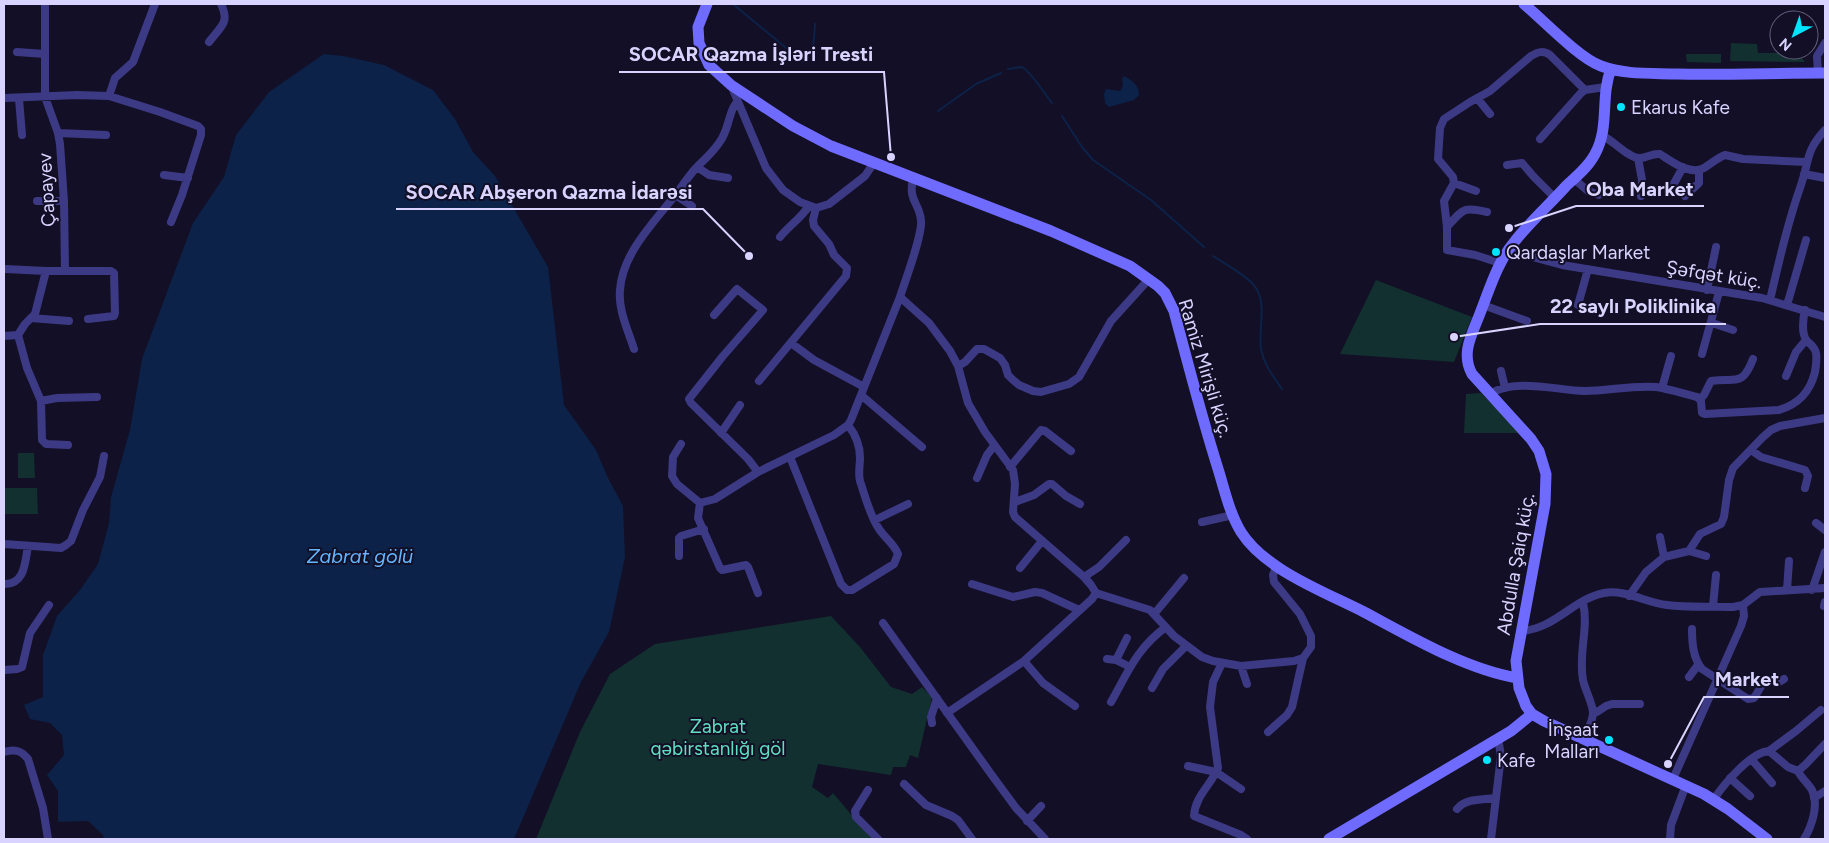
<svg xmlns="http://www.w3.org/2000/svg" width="1829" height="843" font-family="Figtree,sans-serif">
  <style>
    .green { fill: #12302f }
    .water { fill: #0c2248 }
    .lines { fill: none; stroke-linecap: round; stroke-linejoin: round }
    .stream { stroke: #0c2248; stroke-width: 2 }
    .street { stroke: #3d3a85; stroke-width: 8 }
    .secondary { stroke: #6f6bff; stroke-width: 11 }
    .poi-dot { fill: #00e5ff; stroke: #130f26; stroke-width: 2 }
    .labels { text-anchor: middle; stroke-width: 4; stroke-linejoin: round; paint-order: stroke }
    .poi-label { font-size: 19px; fill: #d9d4ff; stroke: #130f26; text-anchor: start }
    .street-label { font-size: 19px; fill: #d9d4ff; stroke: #130f26 }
    .park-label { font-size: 19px; fill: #5fe0c0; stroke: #130f26 }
    .water-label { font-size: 20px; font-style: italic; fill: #62b6ff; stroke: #130f26 }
    .leader { fill: none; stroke: #d9d4ff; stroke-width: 2 }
    .callout-dot { fill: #d9d4ff; stroke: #130f26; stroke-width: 2 }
    .callout-label { font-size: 20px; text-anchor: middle; font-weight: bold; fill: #d9d4ff; stroke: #130f26; stroke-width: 4; stroke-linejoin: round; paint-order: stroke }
  </style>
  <rect width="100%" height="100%" fill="#130f26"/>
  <path class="green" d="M1731 43 1757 44 1758 53H1798L1805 62 1730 61Z
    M1686 54H1721V63L1687 62Z
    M1376 280 1472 317 1454 362 1340 354Z
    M1481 393 1520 433H1464L1466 394Z
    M18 453H34L35 478H18Z
    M4 488H37L38 514H4Z
    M831 616 860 647 891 687 912 694 922 687 932 697 918 758 910 755 906 767H893L891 775 818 764 812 787 828 798 833 793 872 839H536L580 732 610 674 655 644Z"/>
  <path class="water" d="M324 54 343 56 384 65 433 90 455 119 473 152 495 176 548 267 564 405 596 450 608 478 623 506 625 557 609 632 581 682 514 839H104L103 835 88 821 58 822V791L47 775 64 755 62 735 50 723 30 719 24 705 43 697V655L57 616 80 590 98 564 109 523 111 497 130 430 142 359 193 223 224 177 236 135 269 92Z
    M1124 76C1133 81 1139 85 1139 95L1134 100 1109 107 1105 103 1104 94 1106 89 1120 91 1123 86 1122 79Z"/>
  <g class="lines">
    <path class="stream" d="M733 4 803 62C815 53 814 37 815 24
      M1008 69 1022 67C1033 74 1043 92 1052 103
      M938 111 976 84 1001 73
      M1062 116 1082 147 1093 160 1151 200 1204 247
      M1213 256C1225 264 1248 276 1256 288 1267 305 1258 330 1261 349 1264 365 1273 376 1282 389"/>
    <path class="street" d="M209 42C221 26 230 23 221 4
      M17 52 45 54
      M1818 73 1817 56 1825 43
      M731 85 766 168 783 190 800 202 816 208 829 204 865 176 873 164
      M109 96 115 78 133 62 155 4
      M4 98 77 95 109 96 160 112 198 126 201 129V135L182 195 171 222
      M1477 98 1490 114
      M19 99 22 135
      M58 133 106 135
      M1603 136C1614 141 1629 159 1640 158 1647 158 1652 153 1660 154 1671 161 1690 176 1704 168 1711 164 1717 158 1725 155L1743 159 1806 162
      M1540 139 1581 93 1585 90 1605 87
      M1638 158 1642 180 1641 196
      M1507 165 1522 163 1534 177 1555 198
      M697 167 709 175 728 178
      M1804 174 1825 178
      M164 175 188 178
      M913 179C908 201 919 202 921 220 923 234 905 281 900 297L929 323 950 351 958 366 968 403 985 432 1013 470 1015 484 1013 512 1015 517 1084 577 1091 585 1096 593 1092 599 1024 661 947 713
      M1574 179 1588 191 1599 195
      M1454 183 1476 191
      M1671 189 1683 167
      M675 195 692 206
      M1685 196 1699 183V170
      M37 201H64
      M1447 227C1464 208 1463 207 1487 212
      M780 237C789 226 801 218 809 206
      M1509 248 1522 254 1562 265 1762 298 1825 317
      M1500 263 1475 255 1447 250V227L1444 201 1454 183 1453 177 1438 159 1440 128 1444 119 1470 102 1490 91 1531 56C1538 52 1543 50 1550 55L1585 90
      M5 269 46 271
      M65 271H111L114 273 115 313 114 316 88 319
      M1707 290 1716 247
      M1770 300C1779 261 1788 222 1801 185 1810 159 1805 152 1825 130
      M1483 305 1527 321
      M1578 305 1588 269
      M1787 305 1806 240
      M714 315 737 289 763 310 723 356 689 399 691 403 748 459 758 472
      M31 318 69 321
      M1712 323 1733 330
      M18 335 27 368 41 401 42 440 46 444 68 445
      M4 336 18 335 25 324 35 314 46 271H65L64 201 60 144 58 133 45 97V4
      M791 343 814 360 864 387
      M634 349C628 330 618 310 620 290 622 255 652 224 673 198 681 188 687 178 696 168 704 160 713 152 719 143 730 129 728 111 737 102
      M1702 354 1719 292
      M958 366 965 362 977 349H984L1000 358 1005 365 1008 375 1013 380 1019 385 1033 391 1041 392 1069 384 1079 377 1111 321 1149 279
      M1501 371 1505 388
      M1786 376 1796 352 1806 340
      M759 381 846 276 847 268 834 255 829 244 814 226 813 220 816 208
      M1662 388 1671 356
      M1490 394C1514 378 1556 390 1584 391 1608 391 1632 385 1656 387 1670 389 1684 394 1697 397L1701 401 1702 413 1705 414 1779 410C1799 404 1810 392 1815 372 1816 366 1817 359 1816 353 1815 347 1811 345 1807 341 1801 334 1803 318 1805 310
      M861 395 922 447
      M1700 399 1704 395 1711 381C1735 377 1742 388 1753 359
      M41 401 57 398 97 397
      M721 433 740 405
      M681 444 673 457 672 476 677 484 700 503
      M1751 450 1761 457 1805 470 1808 476 1805 488
      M790 457 841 584 847 590H852L894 564 898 554C894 544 885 538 879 529 870 516 865 496 860 481 858 473 860 466 860 458 860 445 856 435 848 425
      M1010 467 1041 430 1045 431 1071 451
      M977 478 987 455 994 446
      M1015 502 1034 495 1049 484H1052L1066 496 1080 504
      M875 520 908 504
      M1202 522 1233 515
      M1816 523 1825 530
      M1660 537 1664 557
      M4 544 61 548 66 545 71 541 83 510 100 477 104 456
      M1689 551 1706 556
      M679 556V538L681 536 704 529
      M1020 568 1042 541
      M1084 577 1099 567 1126 540
      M4 584C25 585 25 562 28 546
      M972 584 1013 597 1035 592 1042 593 1079 610
      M1787 590 1789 561
      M1812 590 1825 552
      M758 593 748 567 746 565 722 570 720 568 698 518 700 503 715 499 758 472 834 435 848 425 851 420 900 297
      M1096 593 1150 610 1174 636 1202 657 1213 661 1241 666 1294 661 1303 658 1311 647V636L1300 614 1274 582 1273 575 1277 565
      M1629 596 1646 572 1664 557 1689 551 1700 534 1721 524 1724 517 1729 480 1733 468 1762 438 1771 430 1780 426 1825 418
      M1583 603C1589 628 1578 654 1583 680 1585 690 1593 704 1593 713 1593 721 1587 731 1584 738
      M1713 606 1716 575
      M1824 606 1825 602
      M1155 613 1184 578
      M883 623 991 774 1016 808 1045 839
      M1692 629C1692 643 1693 658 1702 669L1748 699 1754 698 1765 680 1768 679 1779 682 1784 679
      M1521 631C1555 629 1573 599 1604 593 1625 589 1647 603 1667 605 1689 608 1711 606 1733 607L1743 605 1760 592 1825 588
      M1107 659 1116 660 1130 667
      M1116 660 1127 638
      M1024 661 1043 683 1075 706
      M1222 663 1213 682 1210 707 1218 768C1211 785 1195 796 1194 816L1241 835 1247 839
      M1241 666 1247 684
      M4 670 17 669 22 667 30 633 49 605
      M1689 677 1698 665
      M1152 688 1163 669 1186 646
      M1111 702C1128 672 1137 648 1166 627
      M1593 710 1597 712 1606 706 1612 704H1640
      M932 723 931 717 937 698
      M1268 732 1287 715 1292 707 1303 658
      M1769 751 1796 731 1821 710
      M4 752C14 749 21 750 28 759L43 808 48 839
      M1752 760 1772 783
      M1188 766 1216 772 1241 789
      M1798 771C1801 778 1808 783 1812 790 1819 805 1812 826 1804 839
      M1730 778 1750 796
      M1673 779 1741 626 1744 616 1743 605
      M904 784 926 805 952 816 958 820 972 839
      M868 790 855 811 856 817 878 839
      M1814 798 1825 791
      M1714 799C1724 784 1751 752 1769 751L1788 767 1798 771 1805 765 1825 744
      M1457 809C1466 798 1482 800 1495 798
      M1027 821 1041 806
      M1491 839 1501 756 1498 738
      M1670 839 1671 825 1686 785"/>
    <path class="secondary" d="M707 4 698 27 699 43 709 65 731 85 793 126 831 146 1051 231 1130 266 1158 286 1165 293 1174 311C1188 364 1202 419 1219 472 1225 492 1230 514 1241 532 1265 570 1325 592 1364 612 1411 637 1465 669 1517 678
      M1524 4C1543 20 1579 58 1601 66 1625 75 1652 73 1677 74 1726 75 1776 73 1825 73
      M1532 714 1544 721 1704 794 1728 809 1767 839
      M1329 839 1511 731 1532 714 1526 706 1519 688 1516 661 1545 504 1546 474 1539 451 1531 439 1472 374C1461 354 1471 336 1479 316 1489 291 1497 262 1515 241 1531 221 1550 204 1567 185 1577 176 1589 166 1595 154 1610 127 1600 97 1611 69"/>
  </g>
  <g class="poi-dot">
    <circle cx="1621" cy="107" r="5"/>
    <circle cx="1496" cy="252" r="5"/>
    <circle cx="1609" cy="740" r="5"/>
    <circle cx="1487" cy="760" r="5"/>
  </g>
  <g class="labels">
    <g class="poi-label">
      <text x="1631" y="114">Ekarus Kafe</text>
      <text x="1506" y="259">Qardaşlar Market</text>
      <text x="1599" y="736" text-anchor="end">İnşaat<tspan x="1599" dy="22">Malları</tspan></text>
      <text x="1497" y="767">Kafe</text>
    </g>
    <g class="street-label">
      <text transform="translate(46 190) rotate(-93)" y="7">Çapayev</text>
      <text transform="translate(1714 274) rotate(9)" y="7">Şəfqət küç.</text>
      <text transform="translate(1206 368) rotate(73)" y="7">Ramiz Mirişli küç.</text>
      <text transform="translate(1515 564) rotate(-80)" y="7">Abdulla Şaiq küç.</text>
    </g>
    <g class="park-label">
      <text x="718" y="733">Zabrat<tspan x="718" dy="22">qəbirstanlığı göl</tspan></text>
    </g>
    <g class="water-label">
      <text x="360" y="563">Zabrat gölü</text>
    </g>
  </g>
  <path class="leader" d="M891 157L884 72H619M1509 228L1576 206H1704M749 256L703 209H396M1454 337L1540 324H1726M1668 764L1704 697H1789"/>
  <g class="callout-dot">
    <circle cx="891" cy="157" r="5"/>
    <circle cx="1509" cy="228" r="5"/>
    <circle cx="749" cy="256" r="5"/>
    <circle cx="1454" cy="337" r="5"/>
    <circle cx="1668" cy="764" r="5"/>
  </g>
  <g class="callout-label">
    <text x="751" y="61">SOCAR Qazma İşləri Tresti</text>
    <text x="1640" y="196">Oba Market</text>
    <text x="549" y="199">SOCAR Abşeron Qazma İdarəsi</text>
    <text x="1633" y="313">22 saylı Poliklinika</text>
    <text x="1747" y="686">Market</text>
  </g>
  <rect width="1829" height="843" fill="none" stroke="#d9d4ff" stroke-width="10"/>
  <g transform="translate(1794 35) rotate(221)"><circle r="24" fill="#130f26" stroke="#625e7d"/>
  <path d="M0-4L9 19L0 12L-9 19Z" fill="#00e5ff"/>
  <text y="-8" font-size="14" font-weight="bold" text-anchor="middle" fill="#d9d4ff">N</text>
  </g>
</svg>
